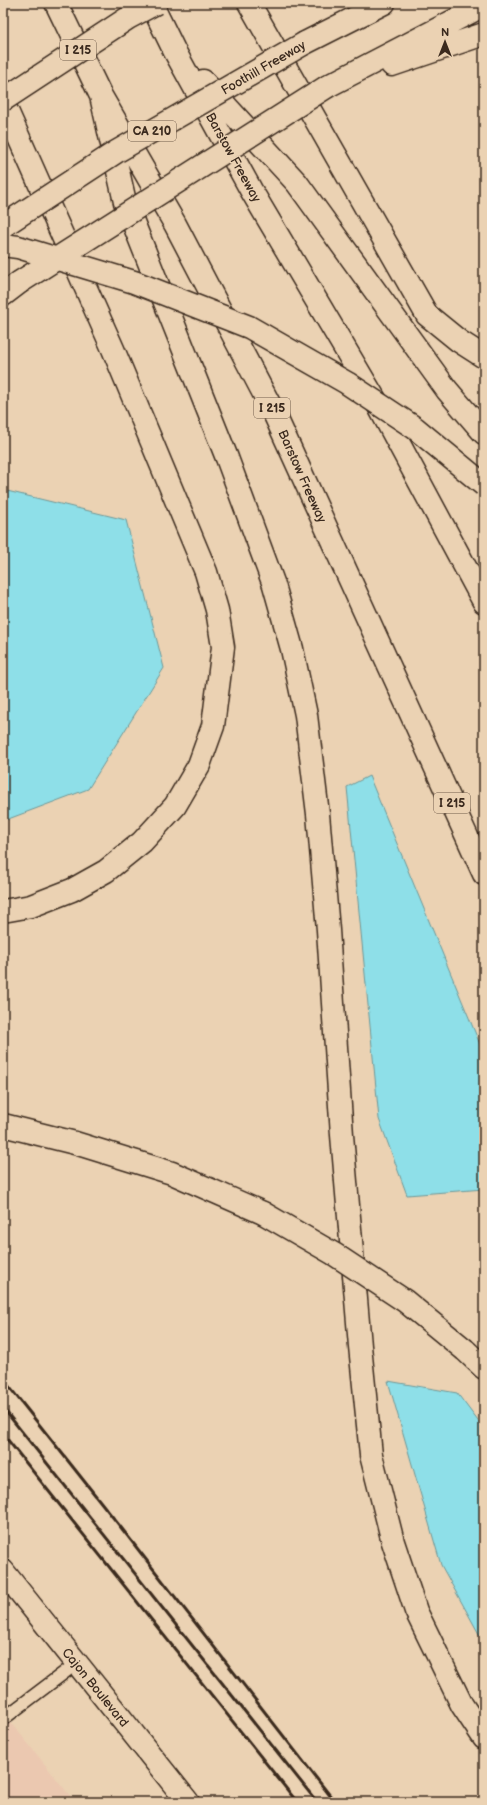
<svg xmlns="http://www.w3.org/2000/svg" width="487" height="1805" font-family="'Balsamiq Sans',sans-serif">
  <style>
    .built { fill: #ebc8b0 }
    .water { fill: #8edfe8; stroke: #6d9797 }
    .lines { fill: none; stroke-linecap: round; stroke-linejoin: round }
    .service-casing { stroke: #3b2a1e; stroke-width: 15 }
    .secondary-casing { stroke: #3b2a1e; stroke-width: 25 }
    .motorway-casing { stroke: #3b2a1e; stroke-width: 25 }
    .service { stroke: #ebd2b3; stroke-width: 12 }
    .secondary { stroke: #ebd2b3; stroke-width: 22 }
    .motorway { stroke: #ebd2b3; stroke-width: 22 }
    .rail { stroke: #3b2a1e; stroke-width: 3 }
    .motorway-bridge-casing { stroke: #3b2a1e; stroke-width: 25; stroke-linecap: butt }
    .motorway-bridge { stroke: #ebd2b3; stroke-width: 22 }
    .labels { text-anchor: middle; stroke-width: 3; stroke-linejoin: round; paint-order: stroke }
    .shield { fill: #ebd2b3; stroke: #705c4b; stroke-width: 1 }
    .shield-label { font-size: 12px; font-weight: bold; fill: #3b2a1e }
    .street-label { font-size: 13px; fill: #3b2a1e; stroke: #ebd2b3 }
  </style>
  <rect width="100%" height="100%" fill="#ebd2b3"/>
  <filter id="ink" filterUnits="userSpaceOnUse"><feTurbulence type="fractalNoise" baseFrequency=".025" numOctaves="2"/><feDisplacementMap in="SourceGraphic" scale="8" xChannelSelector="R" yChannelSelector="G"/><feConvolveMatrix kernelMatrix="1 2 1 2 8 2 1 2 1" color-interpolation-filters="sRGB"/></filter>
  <g filter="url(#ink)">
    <path class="built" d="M3 1715 22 1736 75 1802H3Z"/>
    <path class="water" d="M3 490 126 520 164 668 88 789 3 821Z
      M369 776 484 1054V1189L407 1195 379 1119 347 787Z
      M388 1381 457 1393 484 1429V1643L441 1565Z"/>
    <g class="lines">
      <g class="service-casing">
        <path id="service" d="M3 1719 77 1663"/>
      </g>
      <g class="secondary-casing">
        <path id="secondary" d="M3 1571 188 1802"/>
      </g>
      <g class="motorway-casing">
        <path id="motorway" d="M56 3 101 96 175 224 274 413 484 874
          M151 3 174 50 251 190 376 401 484 602
          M249 3 427 315 459 341 484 357
          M305 43 384 3
          M392 65 484 34
          M203 81 297 183 447 390 484 433
          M328 86 484 5
          M101 96 125 202 227 458 274 585 292 649 306 715 318 814 328 930 342 1135 360 1346 371 1455 393 1542 416 1611 462 1705 484 1738
          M3 102 113 349 206 572 217 610 223 647 213 726 199 765 175 806 142 842 106 871 72 890 31 906 3 911
          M3 295 20 282
          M3 1125 75 1143 172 1173 263 1213
          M465 1350 484 1368"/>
      </g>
      <use href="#service" class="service"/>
      <use href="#secondary" class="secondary"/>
      <use href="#motorway" class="motorway"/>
      <path class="rail" d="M3 1379 119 1525 335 1802
        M3 1408 317 1802
        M3 1434 297 1802"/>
      <g class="motorway-bridge-casing">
        <path id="motorway-bridge" d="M3 100 128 18 156 3
          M3 226 116 152 305 43
          M3 245 18 247 134 282 249 327 347 383 415 428 484 485
          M20 282 328 86
          M263 1213 334 1254 405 1301 465 1350"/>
      </g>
      <use href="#motorway-bridge" class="motorway-bridge"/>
    </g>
  </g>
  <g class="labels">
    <g class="shield">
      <rect x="60" y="40" width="36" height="20" rx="3"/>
      <rect x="128" y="121" width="48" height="20" rx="3"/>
      <rect x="254" y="398" width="36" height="20" rx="3"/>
      <rect x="434" y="793" width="36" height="20" rx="3"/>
    </g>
    <g class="shield-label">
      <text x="78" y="54">I 215</text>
      <text x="152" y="135">CA 210</text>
      <text x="272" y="412">I 215</text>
      <text x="452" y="807">I 215</text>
    </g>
    <g class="street-label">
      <text transform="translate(263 67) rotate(-30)" y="5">Foothill Freeway</text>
      <text transform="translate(234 157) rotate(61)" y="5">Barstow Freeway</text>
      <text transform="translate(303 476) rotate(66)" y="5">Barstow Freeway</text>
      <text transform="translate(96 1687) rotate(51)" y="5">Cajon Boulevard</text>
    </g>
  </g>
  <rect width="487" height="1805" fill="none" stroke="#ebd2b3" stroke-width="16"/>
  <rect x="8" y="8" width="471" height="1789" fill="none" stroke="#3b2a1e" stroke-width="1.5" filter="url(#ink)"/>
  <g transform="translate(445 42)" stroke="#ebd2b3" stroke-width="3" paint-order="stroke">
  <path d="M0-3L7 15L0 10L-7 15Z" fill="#3b2a1e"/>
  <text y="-6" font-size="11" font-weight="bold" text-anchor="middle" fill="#3b2a1e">N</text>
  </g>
</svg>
